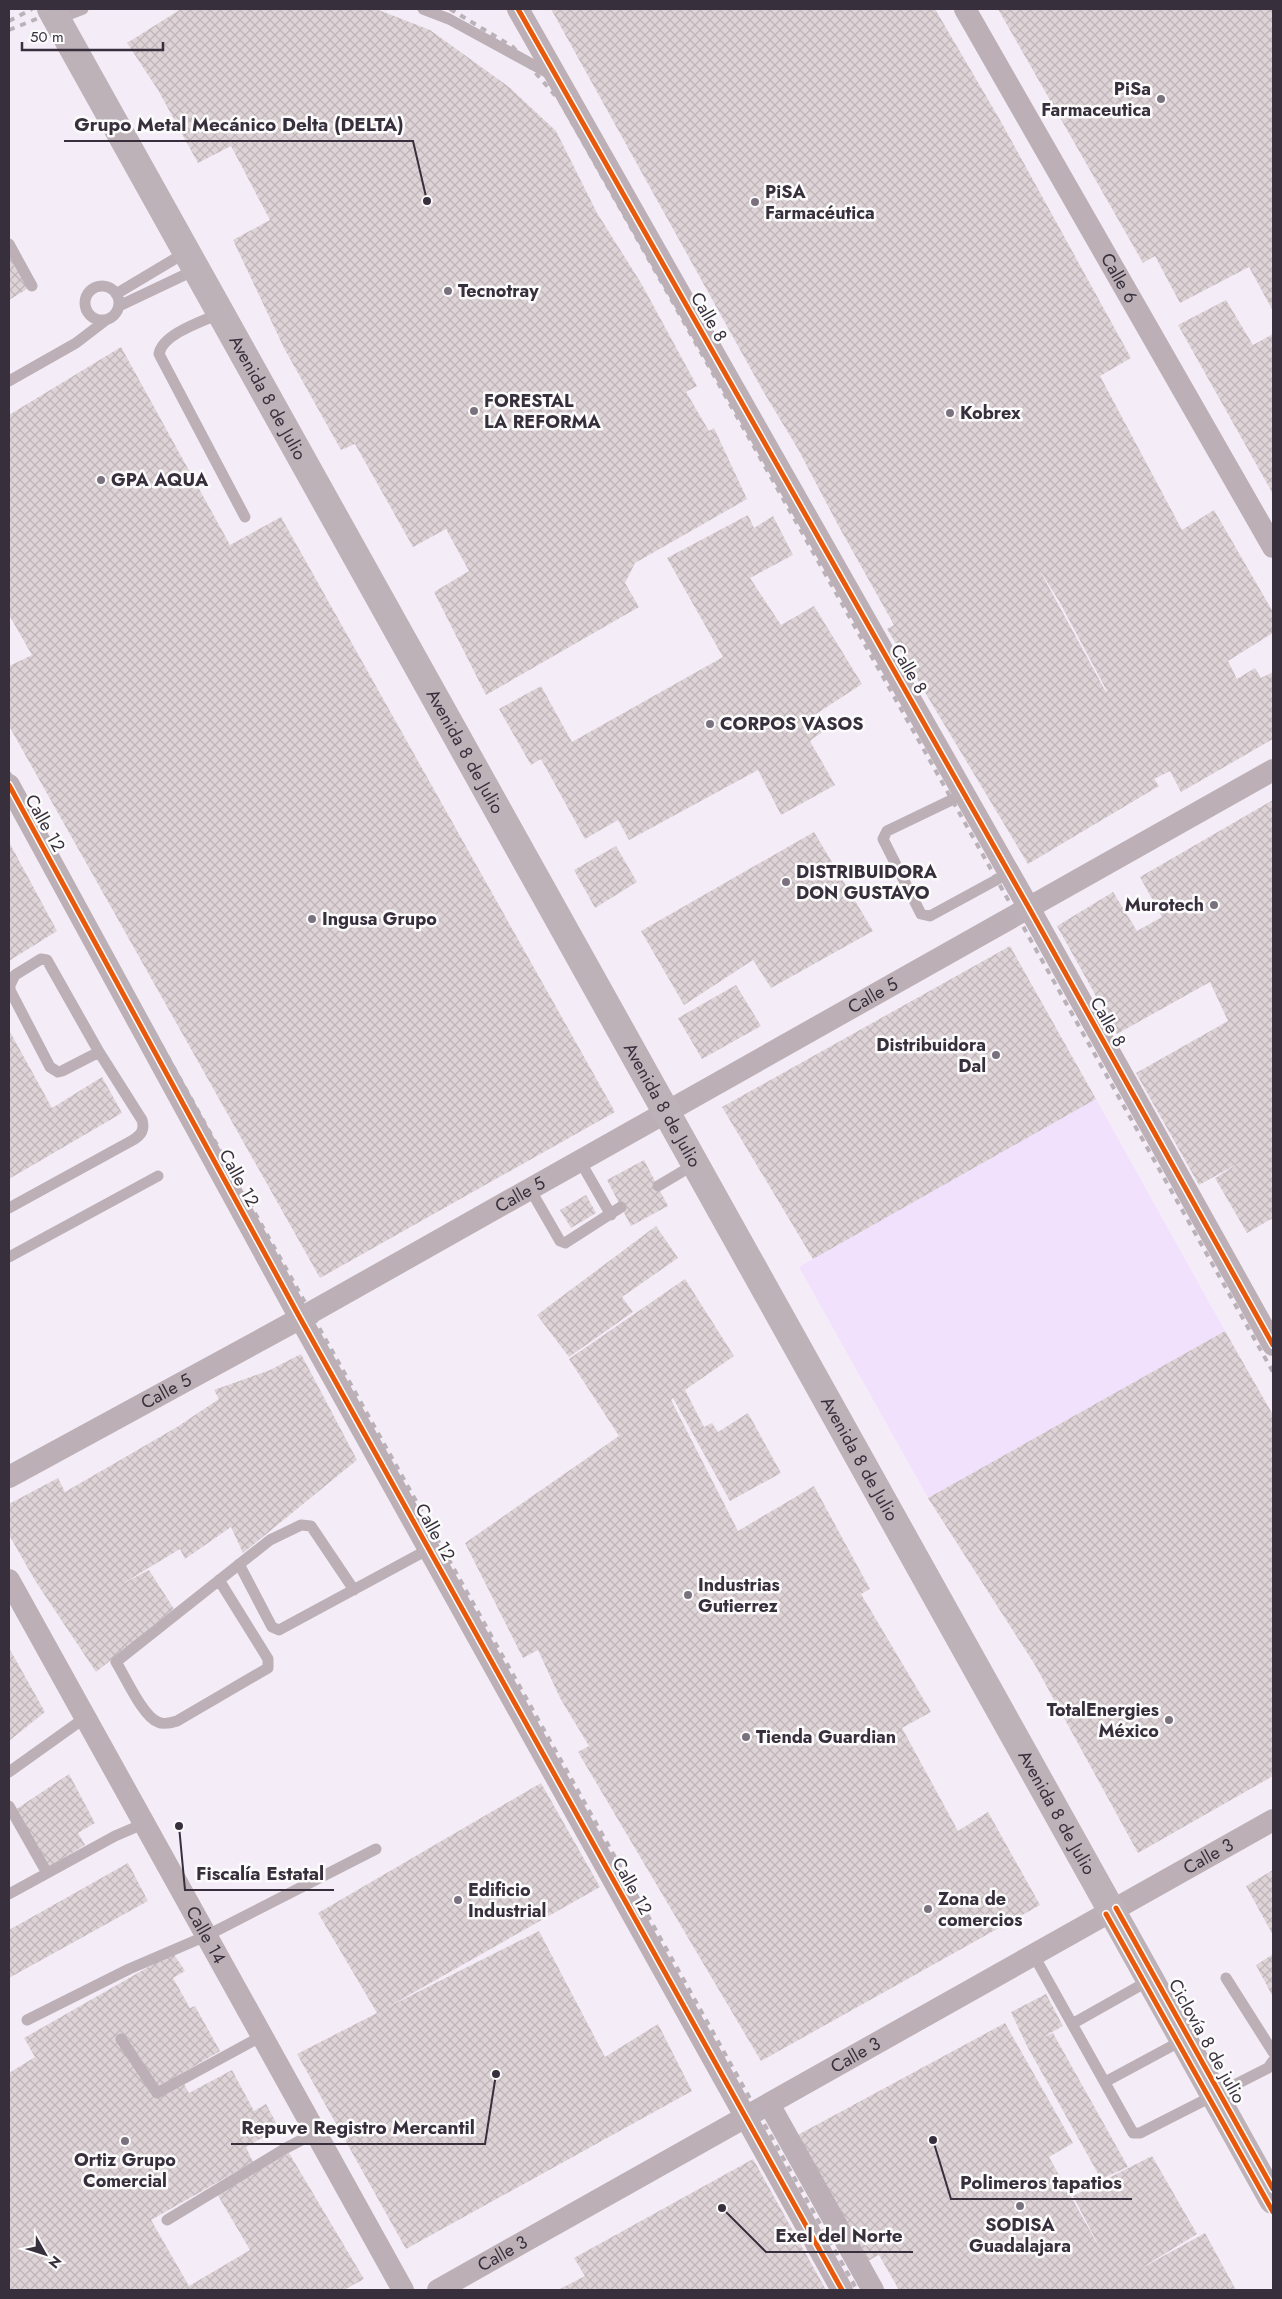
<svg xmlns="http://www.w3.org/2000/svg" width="1282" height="2299" font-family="Jost,sans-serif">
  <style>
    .built { fill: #f2e1fc }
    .building { fill: url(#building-cross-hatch); fill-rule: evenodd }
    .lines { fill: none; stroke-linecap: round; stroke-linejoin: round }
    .lane { stroke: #bcb0b6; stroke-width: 11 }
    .street { stroke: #bcb0b6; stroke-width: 22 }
    .primary { stroke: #beb2b9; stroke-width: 28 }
    .rail { stroke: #bab2b8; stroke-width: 4; stroke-dasharray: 6 6; stroke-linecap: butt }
    .cycleway-casing { stroke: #fbfbfb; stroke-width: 8 }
    .cycleway { stroke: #e8590c; stroke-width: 5 }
    .poi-dot { fill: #79727e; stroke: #fbfbfb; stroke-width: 2 }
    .labels { text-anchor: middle; stroke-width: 5; stroke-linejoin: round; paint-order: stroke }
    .poi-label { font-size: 18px; font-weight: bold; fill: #372f3c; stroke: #fbfbfb; text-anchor: start }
    .street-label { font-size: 18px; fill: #372f3c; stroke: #fbfbfb }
    .leader { fill: none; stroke: #372f3c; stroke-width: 2 }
    .callout-dot { fill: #372f3c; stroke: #fbfbfb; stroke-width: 2 }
    .callout-label { font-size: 19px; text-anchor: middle; font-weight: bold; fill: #372f3c; stroke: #fbfbfb; stroke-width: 5; stroke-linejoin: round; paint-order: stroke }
  </style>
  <defs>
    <pattern id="building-cross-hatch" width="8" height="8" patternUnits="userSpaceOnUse" patternTransform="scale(1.25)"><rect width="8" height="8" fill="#ded3d7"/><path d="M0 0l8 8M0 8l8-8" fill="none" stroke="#bfb5b9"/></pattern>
  </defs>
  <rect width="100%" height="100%" fill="#f4edf8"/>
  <path class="built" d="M1096 1099 1225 1331 928 1498 799 1267Z"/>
  <path class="building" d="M181 9H376L430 30 509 87 556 131 597 213 641 283 697 386 686 392 709 431 714 428 747 499 635 563 625 583 639 607 486 695 434 592 469 571 446 529 413 547 355 444 341 450 284 348 233 240 270 220 231 146 198 163 158 90 127 43Z
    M551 9H935L1000 120 1131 358 1100 376 1182 530 1214 510 1273 612V633L1228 661 1237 679 1255 668 1261 678 1273 672V739L1181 792 1170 771 1154 779 1159 786 1028 864 887 629 894 625 838 525 798 449 763 391ZM1039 569 1059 601 1107 691 1106 692Z
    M998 9H1273V311L1249 267 1180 303 1155 256 1143 263Z
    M9 244 32 286 9 300Z
    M1226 300 1253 345 1273 334V494L1178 325Z
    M121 347 230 545 281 517 615 1112 320 1278 9 726V666L32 655 9 615V415Z
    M748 515 754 528 773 516 793 555 750 578 781 625 814 606 862 684 813 716 822 732 810 741 835 785 781 815 758 770 629 840 618 820 585 839 541 759 531 765 499 709 541 686 572 742 723 657 667 558Z
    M1273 800V1218L1247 1233 1215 1178 1241 1162 1199 1185 1136 1073 1228 1021 1210 982 1117 1034 1057 926 1113 892 1137 931 1162 917 1140 877Z
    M814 832 873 931 771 988 753 960 684 1005 641 931Z
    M9 842 57 931 9 961Z
    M616 846 637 882 595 908 574 870Z
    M1010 946 1096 1099 813 1259 722 1107Z
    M736 985 761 1026 702 1059 678 1018Z
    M9 1030 52 1108 102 1077 122 1113 9 1179Z
    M644 1160 668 1206 631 1226 607 1180Z
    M586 1195 596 1213 571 1228 560 1210Z
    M656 1226 678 1258 622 1297 633 1312 569 1357 537 1315Z
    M685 1279 734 1356 685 1390 704 1427 712 1423 718 1432 748 1413 781 1473 730 1501 673 1398 671 1400 738 1531 814 1486 870 1589 861 1594 931 1712 902 1728 958 1831 988 1812 1040 1905 761 2061 578 1752 589 1746 560 1698 538 1650 523 1658 465 1543 619 1436 569 1359Z
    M1225 1331 1273 1415V1776L1138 1853 1035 1665 928 1498Z
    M301 1354 357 1460 243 1553 231 1527 185 1559 180 1549 122 1584 149 1570 174 1609 96 1672 36 1582 9 1535V1504L58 1478 65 1492 177 1427 219 1399 214 1390 270 1370Z
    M9 1648 45 1712 9 1741Z
    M69 1774 95 1823 78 1833 85 1845 47 1868 15 1810Z
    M541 1783 600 1887 388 2007 539 1931 605 2057 658 2024 692 2091 406 2249 297 2054 377 2013 318 1913Z
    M128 1863 148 1901 9 1978V1930Z
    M1273 1870V1935L1246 1886Z
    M173 1953 185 1971 173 1978 190 2008 195 2006 220 2051 179 2075 189 2093 232 2070 254 2111 266 2104 279 2128 246 2147 253 2162 151 2220 189 2286 250 2250 217 2194 289 2153 364 2279 344 2290H9V2073L35 2057 24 2038Z
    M1273 1954V1997L1256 1965Z
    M1046 1994 1063 2026 1043 2037 1053 2033 1128 2167 1101 2179 1027 2046 1011 2012Z
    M1005 2023 1073 2143 1049 2157 1103 2254 1073 2196 1152 2156 1197 2234 1140 2269 1205 2233 1236 2290H899L879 2255 866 2262 794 2137Z
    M753 2159 826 2290H558L585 2276 574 2258Z"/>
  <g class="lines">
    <path class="lane" d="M423 9 449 19 550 74
      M57 19 83 9
      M9 244 32 286
      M85 303a17 17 0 1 1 34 0a17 17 0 1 1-34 0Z
      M116 294 188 251
      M119 306 197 269
      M221 313C203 321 162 334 159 354L245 517
      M9 381 76 343 106 320
      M964 794 887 831 883 839 921 914 930 916 1009 873
      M580 1161 611 1215
      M658 1186 695 1164
      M530 1189 560 1241 565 1243 621 1207
      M9 1208 133 1140C141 1135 145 1130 142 1120L99 1052 62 1071 58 1072 50 1067 10 990V985L15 975 41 959 47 960 99 1052
      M9 1257 158 1176
      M239 1564 272 1627 279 1630 429 1549
      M219 1580 268 1659V1668L177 1721C171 1723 164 1725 158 1722 143 1717 125 1676 116 1662L270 1540 301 1525 311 1526 354 1590
      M9 1772 86 1717
      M9 1806 47 1873
      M9 1894 115 1836 143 1824
      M1033 1954 1133 2133H1140L1268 2068 1273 2061
      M1226 1978 1273 2052
      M27 2020 129 1969 206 1936 376 1849
      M1072 2024 1150 1980
      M121 2039 157 2093 262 2036
      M1105 2082 1183 2040
      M167 2220 286 2148 315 2133"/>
    <g class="street">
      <path d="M518 9 1029 908 1273 1345"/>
      <path id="s1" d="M965 9 1273 547"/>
      <path d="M9 785 300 1318 842 2290"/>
      <path id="s2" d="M9 1477 310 1313 1273 770"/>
      <path id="s3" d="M9 1580 403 2290"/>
      <path d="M769 2104 873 2290"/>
      <path id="s4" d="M438 2290 1273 1820"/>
    </g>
    <path class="primary" id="s5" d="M51 9 1273 2200"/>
    <path class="rail" d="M450 9 513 47 560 101 1273 1372
      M9 21 32 9
      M9 30 61 9
      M9 773 857 2290"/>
    <g class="cycleway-casing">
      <path id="cycleway" d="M518 9 1029 908 1273 1345
        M9 785 300 1318 842 2290
        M1116 1908 1273 2189
        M1106 1914 1273 2212"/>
    </g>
    <use href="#cycleway" class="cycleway"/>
  </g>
  <g class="poi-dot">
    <circle cx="1161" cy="99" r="5"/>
    <circle cx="755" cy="202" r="5"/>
    <circle cx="448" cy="291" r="5"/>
    <circle cx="474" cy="411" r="5"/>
    <circle cx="950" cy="413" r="5"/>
    <circle cx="101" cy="480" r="5"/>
    <circle cx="710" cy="724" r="5"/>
    <circle cx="786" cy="882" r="5"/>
    <circle cx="1214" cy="905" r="5"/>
    <circle cx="312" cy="919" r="5"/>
    <circle cx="996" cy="1055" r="5"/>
    <circle cx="688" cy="1595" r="5"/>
    <circle cx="1169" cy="1720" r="5"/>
    <circle cx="746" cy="1737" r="5"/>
    <circle cx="458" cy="1900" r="5"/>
    <circle cx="928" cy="1909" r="5"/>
    <circle cx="125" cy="2141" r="5"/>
    <circle cx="1020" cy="2206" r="5"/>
  </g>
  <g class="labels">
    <g class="poi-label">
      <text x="1151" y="95" text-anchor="end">PiSa<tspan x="1151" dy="21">Farmaceutica</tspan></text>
      <text x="765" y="198">PiSA<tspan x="765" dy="21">Farmacéutica</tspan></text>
      <text x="458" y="297">Tecnotray</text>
      <text x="484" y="407">FORESTAL<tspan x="484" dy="21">LA REFORMA</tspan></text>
      <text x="960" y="419">Kobrex</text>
      <text x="111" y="486">GPA AQUA</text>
      <text x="720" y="730">CORPOS VASOS</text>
      <text x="796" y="878">DISTRIBUIDORA<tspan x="796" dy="21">DON GUSTAVO</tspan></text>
      <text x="1204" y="911" text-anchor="end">Murotech</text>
      <text x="322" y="925">Ingusa Grupo</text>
      <text x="986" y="1051" text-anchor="end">Distribuidora<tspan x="986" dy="21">Dal</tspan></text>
      <text x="698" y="1591">Industrias<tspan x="698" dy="21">Gutierrez</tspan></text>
      <text x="1159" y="1716" text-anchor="end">TotalEnergies<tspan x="1159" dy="21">México</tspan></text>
      <text x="756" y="1743">Tienda Guardian</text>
      <text x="468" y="1896">Edificio<tspan x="468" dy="21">Industrial</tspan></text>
      <text x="938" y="1905">Zona de<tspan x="938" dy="21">comercios</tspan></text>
      <text x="125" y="2166" text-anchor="middle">Ortiz Grupo<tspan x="125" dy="21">Comercial</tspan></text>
      <text x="1020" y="2231" text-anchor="middle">SODISA<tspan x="1020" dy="21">Guadalajara</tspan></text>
    </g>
    <g class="street-label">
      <text dy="6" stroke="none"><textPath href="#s1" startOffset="310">Calle 6</textPath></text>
      <text transform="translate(709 317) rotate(60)" y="6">Calle 8</text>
      <text dy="6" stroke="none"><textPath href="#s5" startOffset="445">Avenida 8 de Julio</textPath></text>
      <text transform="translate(909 669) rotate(60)" y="6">Calle 8</text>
      <text dy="6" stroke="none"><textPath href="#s5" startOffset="850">Avenida 8 de Julio</textPath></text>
      <text transform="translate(45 823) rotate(61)" y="6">Calle 12</text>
      <text dy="6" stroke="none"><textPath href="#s2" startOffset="989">Calle 5</textPath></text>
      <text transform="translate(1108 1022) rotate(61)" y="6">Calle 8</text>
      <text dy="6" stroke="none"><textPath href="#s5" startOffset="1255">Avenida 8 de Julio</textPath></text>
      <text transform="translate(239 1178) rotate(61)" y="6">Calle 12</text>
      <text dy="6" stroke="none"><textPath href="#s2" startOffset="584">Calle 5</textPath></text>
      <text dy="6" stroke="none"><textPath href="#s2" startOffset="179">Calle 5</textPath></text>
      <text dy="6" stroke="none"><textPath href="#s5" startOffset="1660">Avenida 8 de Julio</textPath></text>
      <text transform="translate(435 1532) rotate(61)" y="6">Calle 12</text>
      <text dy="6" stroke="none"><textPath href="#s5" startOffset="2065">Avenida 8 de Julio</textPath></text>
      <text dy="6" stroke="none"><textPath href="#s4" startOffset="884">Calle 3</textPath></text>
      <text transform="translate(632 1886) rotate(61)" y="6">Calle 12</text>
      <text dy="6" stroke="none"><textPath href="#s3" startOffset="406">Calle 14</textPath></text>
      <text transform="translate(1207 2041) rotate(61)" y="6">Ciclovía 8 de julio</text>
      <text dy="6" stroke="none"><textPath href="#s4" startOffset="479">Calle 3</textPath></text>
      <text dy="6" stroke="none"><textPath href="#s4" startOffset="74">Calle 3</textPath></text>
    </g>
  </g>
  <path class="leader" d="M427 201L413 141H64M179 1826L185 1890H334M496 2074L485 2144H231M933 2140L951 2199H1132M722 2208L766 2252H913"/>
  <g class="callout-dot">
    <circle cx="427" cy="201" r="5"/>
    <circle cx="179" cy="1826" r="5"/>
    <circle cx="496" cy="2074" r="5"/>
    <circle cx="933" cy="2140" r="5"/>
    <circle cx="722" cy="2208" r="5"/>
  </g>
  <g class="callout-label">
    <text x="239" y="131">Grupo Metal Mecánico Delta (DELTA)</text>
    <text x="260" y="1880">Fiscalía Estatal</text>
    <text x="358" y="2134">Repuve Registro Mercantil</text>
    <text x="1041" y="2189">Polimeros tapatios</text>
    <text x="839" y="2242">Exel del Norte</text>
  </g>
  <rect width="1282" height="2299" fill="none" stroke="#372f3c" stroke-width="20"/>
  <g transform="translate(45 2254) rotate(129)" stroke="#fbfbfb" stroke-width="4" paint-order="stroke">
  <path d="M0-4L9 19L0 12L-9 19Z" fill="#372f3c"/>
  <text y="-8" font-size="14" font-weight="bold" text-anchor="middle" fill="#372f3c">N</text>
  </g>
  <path d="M22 42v8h141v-8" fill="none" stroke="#372f3c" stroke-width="2.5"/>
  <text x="30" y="42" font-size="15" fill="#372f3c" stroke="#fbfbfb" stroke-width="4" paint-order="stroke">50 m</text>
</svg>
